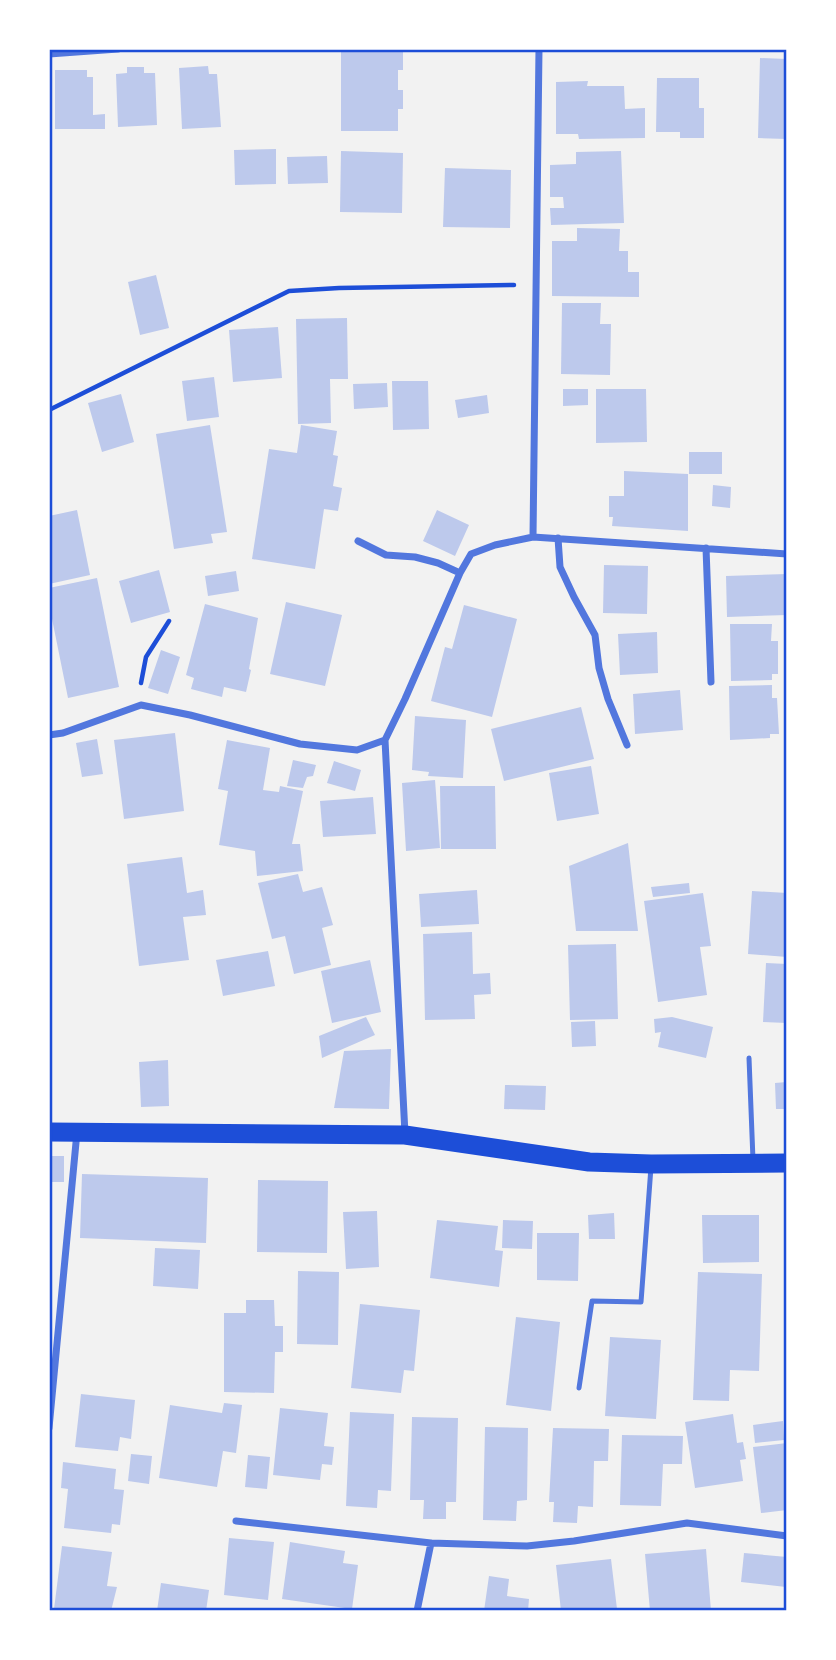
<svg xmlns="http://www.w3.org/2000/svg" width="836" height="1660" font-family="'Titillium Web',sans-serif">
  <style>
    .building { fill: #bdc9ec }
    .lines { fill: none; stroke-linecap: round; stroke-linejoin: round }
    .path { stroke: #1d4ed8; stroke-width: 4.5 }
    .service { stroke: #5277de; stroke-width: 5 }
    .minor { stroke: #5277de; stroke-width: 7 }
    .trunk { stroke: #1d4ed8; stroke-width: 19 }
    .neatline { fill: none; stroke: #1d4ed8; stroke-width: 2.5 }
  </style>
  <rect width="100%" height="100%" fill="#f2f2f2"/>
  <path class="building" d="M341 49H403V70H398V90H403V109H398V131H341Z
    M760 58 787 59V139L758 138Z
    M208 66 209 74H217L221 127 182 129 179 68Z
    M127 67H144V73H155L157 125 118 127 116 74 127 73Z
    M55 70H87V77H93V115L105 114V129H55Z
    M657 78H699V108H704V138H680V132H656Z
    M588 81 587 86H624L625 109 645 108V138L579 139 578 134H556V82Z
    M276 149V184L235 185 234 150Z
    M341 151 403 153 402 213 340 212Z
    M621 151 624 223 551 225 550 208H564L563 197H550V165L576 164V152Z
    M327 156 328 183 288 184 287 157Z
    M445 168 511 170 510 228 443 227Z
    M577 228 620 229 619 251H628V272H639V297L552 296V241H577Z
    M156 275 169 328 140 335 128 282Z
    M562 303H601L600 324H611L610 375 561 374Z
    M347 318 348 379H330L331 423 298 424 296 319Z
    M278 327 282 378 233 382 229 330Z
    M214 377 219 417 187 421 182 381Z
    M392 381H428L429 429 393 430Z
    M387 383 388 407 354 409 353 384Z
    M563 389H588V405L563 406Z
    M596 389H646L647 442 596 443Z
    M121 394 134 442 102 452 88 403Z
    M487 395 489 413 458 418 455 400Z
    M210 425 227 532 211 534 213 543 174 549 156 434Z
    M301 425 337 431 333 455 338 456 333 486 342 488 338 511 324 509 315 569 252 559 269 449 297 453Z
    M689 452H722V474H689Z
    M624 471 688 474V531L612 526 613 517H609V496H624Z
    M713 485 731 487 730 508 712 506Z
    M77 510 90 575 49 584V516Z
    M437 510 469 525 455 556 423 541Z
    M604 565 648 566 647 614 603 613Z
    M159 570 170 612 131 623 119 581Z
    M236 571 239 591 208 596 205 576Z
    M787 574V615L727 617 726 576Z
    M97 578 119 687 68 698 49 604V588Z
    M286 602 342 615 325 686 270 674Z
    M205 604 258 618 249 669 251 670 246 692 224 687 222 697 191 689 194 678 186 675Z
    M464 605 517 619 492 717 431 701 445 647 452 649Z
    M730 624H772L771 641H778V674H772V680L731 681Z
    M657 632 658 673 620 675 618 634Z
    M161 650 180 657 168 694 148 688Z
    M772 685V698H777L779 734H770V738L730 740 729 686Z
    M680 690 683 730 635 734 633 694Z
    M581 707 594 759 504 781 491 729Z
    M415 716 466 720 463 778 428 776 429 772 412 770Z
    M175 733 184 811 124 819 114 740Z
    M97 739 103 774 82 777 76 743Z
    M227 740 270 748 263 790 279 792 280 786 303 791 292 844H300L303 871 257 876 255 851 219 845 228 791 218 789Z
    M293 760 316 765 313 776 307 777 303 788 287 786Z
    M334 761 361 770 355 791 327 783Z
    M591 766 599 814 557 821 549 773Z
    M435 780 440 848 406 851 402 783Z
    M440 786H495L496 849H441Z
    M373 797 376 834 323 837 320 801Z
    M628 843 638 931H576L569 866Z
    M182 857 187 893 203 890 206 915 183 917 189 960 139 966 127 864Z
    M298 874 303 892 322 887 333 925 322 928 331 965 294 974 285 936 272 939 258 883Z
    M689 883 690 893 653 897 651 887Z
    M477 890 479 924 421 927 419 894Z
    M752 891 787 893V957L748 954Z
    M703 893 711 946 700 947 707 995 658 1002 644 901Z
    M472 932 473 974 490 973 491 994 474 995 475 1019 425 1020 423 934Z
    M616 944 618 1019 570 1020 568 945Z
    M268 951 275 986 223 996 216 960Z
    M370 960 381 1012 332 1023 321 971Z
    M766 963 787 964V1023L763 1022Z
    M366 1017 375 1035 322 1058 319 1036Z
    M672 1017 713 1027 706 1058 658 1047 661 1032 655 1033 654 1019Z
    M595 1021 596 1046 572 1047 571 1022Z
    M391 1049 389 1109 334 1108 344 1051Z
    M168 1060 169 1106 141 1107 139 1062Z
    M787 1082V1109H776L775 1083Z
    M505 1085 546 1086 545 1110 504 1109Z
    M49 1156H64V1182H49Z
    M82 1174 208 1178 206 1243 80 1238Z
    M258 1180 328 1181 327 1253 257 1252Z
    M377 1211 379 1267 346 1269 343 1212Z
    M614 1213 615 1239H589L588 1215Z
    M702 1215H759V1262L703 1263Z
    M437 1220 498 1226 495 1250 503 1251 499 1287 430 1278Z
    M503 1220 533 1221 532 1249 502 1248Z
    M537 1233H579L578 1281 537 1280Z
    M155 1248 200 1250 198 1289 153 1286Z
    M298 1271 339 1272 338 1345 297 1344Z
    M698 1272 762 1274 759 1371 730 1370 729 1401 693 1400Z
    M246 1300H274L275 1326H283V1352H275L274 1393 224 1392V1313H246Z
    M360 1304 420 1310 414 1371 404 1370 401 1393 351 1388Z
    M516 1317 560 1322 551 1411 506 1405Z
    M610 1337 661 1340 656 1419 605 1416Z
    M81 1394 135 1400 131 1439 120 1437 118 1451 75 1447Z
    M224 1403 242 1405 236 1453 223 1451 217 1487 159 1478 170 1405 222 1413Z
    M280 1408 328 1413 324 1446 334 1447 332 1465 322 1464 320 1480 273 1475Z
    M350 1412 394 1414 391 1491 378 1490 377 1508 346 1506Z
    M733 1414 737 1443 743 1442 746 1459 740 1460 743 1481 695 1488 685 1422Z
    M412 1417 458 1418 456 1502H446V1519H423L424 1500H410Z
    M783 1421 784 1440 755 1443 753 1425Z
    M485 1427 528 1428 527 1500 517 1501 516 1521 483 1520Z
    M553 1428 609 1429 608 1461H594L593 1507 578 1506 577 1523 553 1522 554 1502H549Z
    M622 1435 683 1436 682 1464H663L661 1506 620 1505Z
    M787 1443V1510L761 1513 753 1447Z
    M131 1454 152 1456 149 1484 128 1481Z
    M248 1455 270 1457 267 1489 245 1487Z
    M63 1462 116 1469 114 1489 124 1490 120 1525 112 1524 111 1533 64 1528 68 1489 61 1488Z
    M229 1538 274 1542 268 1600 224 1595Z
    M290 1542 345 1551 343 1563 358 1565 352 1609 282 1599Z
    M62 1546 112 1552 107 1586 117 1587 111 1611H70L54 1609Z
    M706 1549 711 1611H650L645 1554Z
    M744 1553 787 1557 786 1587 741 1582Z
    M611 1559 617 1609 596 1611H561L556 1565Z
    M489 1576 509 1579 507 1596 529 1599 528 1611H484Z
    M161 1583 209 1590 206 1611H157Z"/>
  <g class="lines">
    <path class="path" d="M49 410 289 291 339 288 514 285
      M141 683 146 657 169 621"/>
    <path class="service" d="M749 1058 753 1160
      M579 1388 592 1301 641 1302 651 1167"/>
    <path class="minor" d="M49 54 118 49
      M533 537 539 49
      M558 538 560 567 574 597 595 635 599 668 608 699 627 745
      M358 541 386 555 415 557 438 563 460 573
      M706 548 711 682
      M49 735 63 733 141 705 190 715 300 744 357 750 385 740 405 699 460 573 471 554 495 545 533 537 787 554
      M385 740 405 1134
      M49 1428 77 1132
      M236 1521 431 1543 527 1546 574 1541 687 1523 787 1536
      M417 1611 431 1543"/>
    <path class="trunk" d="M49 1132 405 1135 589 1162 651 1164 787 1163"/>
  </g>
  <rect width="836" height="1660" fill="none" stroke="#ffffff" stroke-width="102"/>
  <rect x="51" y="51" width="734" height="1558" class="neatline"/>
</svg>
